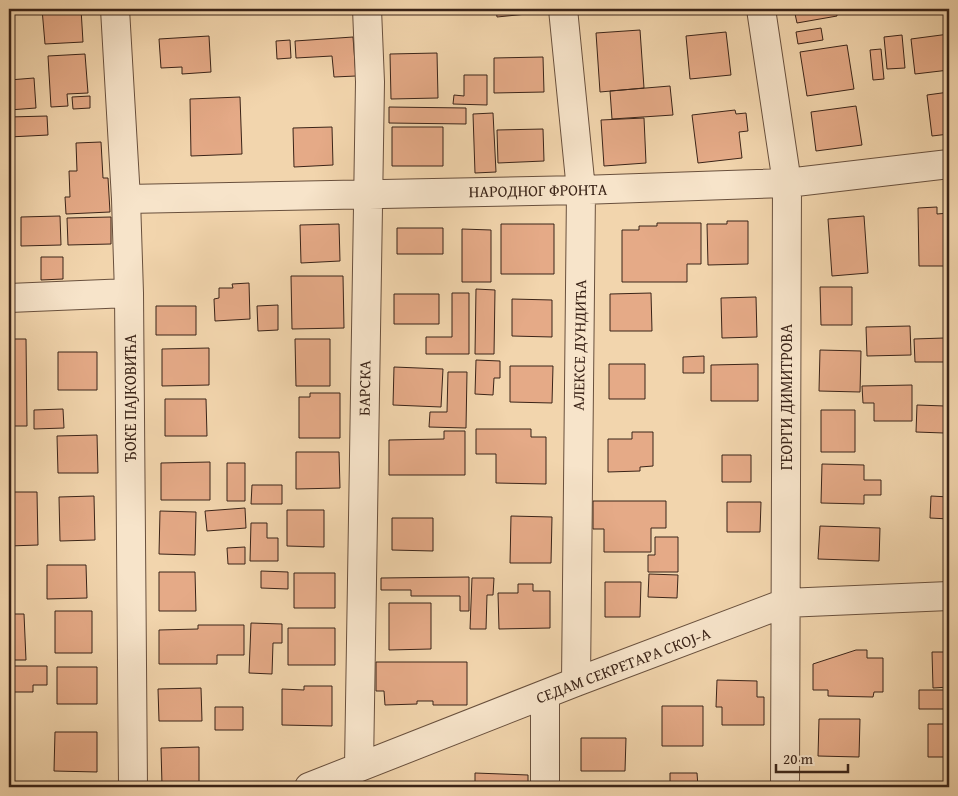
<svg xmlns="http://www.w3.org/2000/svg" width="958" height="796" font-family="'Gentium Book Plus',serif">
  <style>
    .building { fill: #e5aa87; stroke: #3b2418 }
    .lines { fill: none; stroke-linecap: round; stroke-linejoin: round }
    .minor-casing { stroke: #69503d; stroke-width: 30 }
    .minor { stroke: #f7e4ca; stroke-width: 28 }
    .labels { text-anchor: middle; stroke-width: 4; stroke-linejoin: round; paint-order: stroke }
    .street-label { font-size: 16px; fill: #3b2418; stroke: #f7e4ca }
  </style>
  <rect width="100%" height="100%" fill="#f2d5ad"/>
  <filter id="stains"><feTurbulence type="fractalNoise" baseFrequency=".004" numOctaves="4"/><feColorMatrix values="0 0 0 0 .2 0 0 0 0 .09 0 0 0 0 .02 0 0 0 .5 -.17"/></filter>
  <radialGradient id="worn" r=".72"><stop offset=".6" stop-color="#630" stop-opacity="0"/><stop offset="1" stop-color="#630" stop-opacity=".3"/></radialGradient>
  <path class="building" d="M42 9H81L83 42 45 44Z
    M496 9H536L537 13 497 17Z
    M794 9H836L837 16 797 23Z
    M821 28 823 40 798 44 796 32Z
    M640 30 644 88 600 92 596 33Z
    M726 32 731 75 690 79 686 36Z
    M949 34V70L915 74 911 39Z
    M902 35 905 68 887 69 884 37Z
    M209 36 211 72 182 74V67L161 68 159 39Z
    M353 37 356 76 334 77 332 56 296 58 295 41Z
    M290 40 291 58 277 59 276 41Z
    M847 45 854 89 807 96 800 52Z
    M881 49 884 79 873 80 870 50Z
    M437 53 438 98 391 99 390 54Z
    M85 54 88 93 67 94 68 106 51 107 48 56Z
    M543 57 544 92 494 93V58Z
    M464 75H487V105L453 104 454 95 464 96Z
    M34 78 36 108 9 110V80Z
    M670 86 673 115 612 119 610 91Z
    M949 92V134L932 136 927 95Z
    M90 96V108L73 109 72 97Z
    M240 97 242 154 191 156 190 99Z
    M856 106 862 145 816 151 811 112Z
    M389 107 466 108V124L389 123Z
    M735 110 736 114 746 113 748 131 739 132 742 158 698 163 692 115Z
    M493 113 496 172 475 173 473 114Z
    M47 116 48 135 9 137V117Z
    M644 118 646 163 604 166 601 120Z
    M332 127 333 165 294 167 293 128Z
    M392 127H443V166H392Z
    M543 129 544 161 498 163 497 130Z
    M101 142 103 178H108L110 212 66 214 65 197H70L69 171H77L76 143Z
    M9 143H11L12 184H9Z
    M937 207V214L949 213V266H919L918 208Z
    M60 216 61 245 21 246V217Z
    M864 216 868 273 832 276 828 219Z
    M111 217V244L68 245 67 218Z
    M9 219H11V254H9Z
    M727 221H748V264L708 265 707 224H727Z
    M657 223H701V264H687V282H622V230H639V226H657Z
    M339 224 340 261 301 263 300 225Z
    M501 224H554V274H501Z
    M397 228H443V254H397Z
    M462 229 491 230V282H462Z
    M41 257H63V279L41 280Z
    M291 276H343L344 328 292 329Z
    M249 283 250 319 215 321 214 299 219 298V288H233L232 284Z
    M820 287H852V325H821Z
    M476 289 495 290 494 354H475Z
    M452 293H469V354H426V337H452Z
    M651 293 652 331H610V294Z
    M394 294H439V324H394Z
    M756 297 757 337 722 338 721 298Z
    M512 299 552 300V337L512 336Z
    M946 300H949V334H947Z
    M278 305V330L258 331 257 306Z
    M156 306H196V335H156Z
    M910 326 911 355 867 356 866 327Z
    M944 338V362H915L914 339Z
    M9 339H26L27 426H9Z
    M295 339H330V386H296Z
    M209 348V385L162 386V349Z
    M820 350 861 351 860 392 819 391Z
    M58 352H97V390H58Z
    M704 356V373H683V357Z
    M476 360 500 361V378H494L493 395 475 394Z
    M609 364H645V399H609Z
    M758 364V401H711V365Z
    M510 366H553L552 403 510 402Z
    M394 367 443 369 441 407 393 405Z
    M448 372H467L466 428 429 427 430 412H447Z
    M912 385V421H874V403H863L862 386Z
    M310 393H340V438H299V397H310Z
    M165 399H206L207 436H165Z
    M917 405 945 406 944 433 916 432Z
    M63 409 64 428 34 429V410Z
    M821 410H855V452H821Z
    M476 429H531V437H546V484L496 483V454H476Z
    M444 431H465V475H389V440L444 439Z
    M632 432H653V466L640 467V471L608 472V439H632Z
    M97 435 98 473H58L57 436Z
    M296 452H339L340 488 296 489Z
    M722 455H751V482H722Z
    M210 462V500H161V463Z
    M227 463H245V501H227Z
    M822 464 864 465V480H881V495H864V504L821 503Z
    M252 485H282V504H251Z
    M9 492H37L38 545 9 546Z
    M94 496 95 540 60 541 59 497Z
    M931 496 949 497V519L930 518Z
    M593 501H666V528H651V552H604V529H593Z
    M727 502H761L760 532H727Z
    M245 508 246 528 207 531 205 511Z
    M287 510H324V547L287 546Z
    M160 511 196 512 195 555 159 554Z
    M511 516 552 517 551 563H510Z
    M392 518H433V551L392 550Z
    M251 523H267V538H278V561H250Z
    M820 526 880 528 879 561 818 559Z
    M655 537H678V572H648V555H655Z
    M245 547V564H228L227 548Z
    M47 565H86L87 598 47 599Z
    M261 571 288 572V589L261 588Z
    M159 572H195L196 611H159Z
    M294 573H335V608H294Z
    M649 574 678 575 677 598 648 597Z
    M469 577V611H460V596H411V590H381V578Z
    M472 578H494L493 595H487L486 629H470Z
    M605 582H641L640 617H605Z
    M518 584H533V591H550V628L499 629 498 593H518Z
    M389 603H431V649L389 650Z
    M55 611H92V653H55Z
    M9 614H24L26 660H9Z
    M251 623 282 624V643H273L272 674 249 673Z
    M198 625H244V655H217V664H159V630L198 629Z
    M288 628H335V665H288Z
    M856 650H867V658H883V692H874L873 697 828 696V690H813V664Z
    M932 652H949V687L933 688Z
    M376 662H467V705H433V701H417V704L385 705 384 691H376Z
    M9 666H47V685H33V692H9Z
    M57 667H97V704H57Z
    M717 680 757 681V697H764V725H722V707H716Z
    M304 686H332V726L282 725V689L304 690Z
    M201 688 202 721H159L158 689Z
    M919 690H949V709H919Z
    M662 706H703V746H662Z
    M215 707H243V730H215Z
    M819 719H860L859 757 818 756Z
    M928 724H949V757H928Z
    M55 732H97V772L54 771Z
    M581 738H626L625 771H581Z
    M199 747V784L162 785 161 748Z
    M475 773 528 775V787H475Z
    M670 773H697L698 787H670Z
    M9 784 47 785 46 787H9Z"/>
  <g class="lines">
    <g class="minor-casing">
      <path id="minor" d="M115 9 126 199 129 293 133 787
        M563 9 581 190 576 682
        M761 9 787 183 785 787
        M126 199 581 190 787 183 949 164
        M9 298 129 293
        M545 695V787
        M359 767 370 82 367 9
        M309 787 576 682 785 603 949 596"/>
    </g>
    <use href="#minor" class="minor"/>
  </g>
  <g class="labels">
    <g class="street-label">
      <text transform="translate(538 190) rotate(-1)" y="6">НАРОДНОГ ФРОНТА</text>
      <text transform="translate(579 345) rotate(-89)" y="6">АЛЕКСЕ ДУНДИЋА</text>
      <text transform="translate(364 388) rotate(-89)" y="6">БАРСКА</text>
      <text transform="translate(786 397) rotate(-90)" y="6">ГЕОРГИ ДИМИТРОВА</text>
      <text transform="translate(130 398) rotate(-90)" y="6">ЂОКЕ ПАЈКОВИЋА</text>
      <text transform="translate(623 665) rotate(-21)" y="6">СЕДАМ СЕКРЕТАРА СКОЈ-А</text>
    </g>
  </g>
  <rect width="958" height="796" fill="none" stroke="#f2d5ad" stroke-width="30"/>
  <rect x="10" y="10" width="938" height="776" fill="none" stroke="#3b2418" stroke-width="2.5"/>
  <rect x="15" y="15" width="928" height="766" fill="none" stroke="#3b2418"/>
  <path d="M776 764v8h72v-8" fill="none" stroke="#3b2418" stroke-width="2.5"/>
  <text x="783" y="764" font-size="15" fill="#3b2418" stroke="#f7e4ca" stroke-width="4" paint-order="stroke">20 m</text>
  <rect width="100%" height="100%" filter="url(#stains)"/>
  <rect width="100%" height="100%" fill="url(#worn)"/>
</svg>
